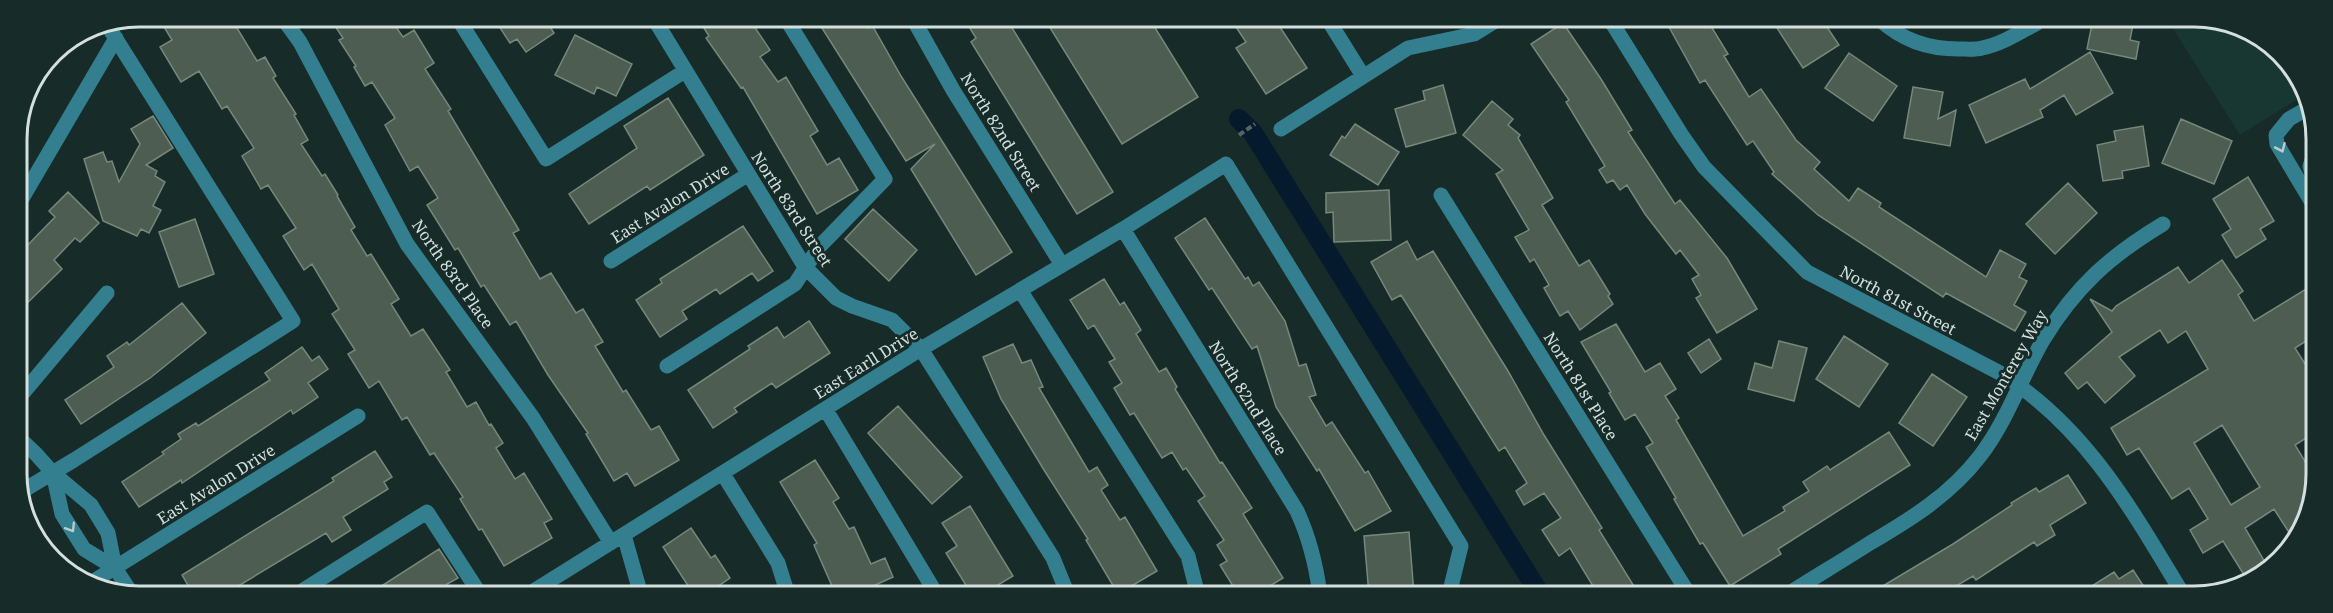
<svg xmlns="http://www.w3.org/2000/svg" width="2333" height="613" font-family="'Noto Serif',serif">
  <style>
    .built { fill: #183632 }
    .lines { fill: none; stroke-linecap: round; stroke-linejoin: round }
    .canal { stroke: #051a2c; stroke-width: 20 }
    .building { fill: #4d5d51; stroke: #77887b; stroke-width: 1.5; fill-rule: evenodd }
    .path { stroke: #546664; stroke-width: 4; stroke-dasharray: 6 3; stroke-linecap: butt }
    .minor { stroke: #347f8f; stroke-width: 15 }
    .oneway { stroke: #b4cdce }
    .labels { text-anchor: middle; stroke-width: 6; stroke-linejoin: round; paint-order: stroke }
    .street-label { font-size: 16px; fill: #d4e0de; stroke: #172c29 }
    .rim { fill: none; stroke: #d4e0de; stroke-width: 3 }
  </style>
  <rect width="100%" height="100%" fill="#172c29"/>
  <path class="built" d="M2167 19H2218L2280 52 2304 95 2240 135Z"/>
  <g class="lines">
    <path class="canal" d="M1239 119 1253 133 1541 596"/>
  </g>
  <path class="building" d="M158 17H256L237 28 257 61 265 57 276 76 273 78 296 114 294 115 308 140 301 144 322 176 325 174 338 195 337 196 355 227 351 230 367 256 371 254 399 299 391 304 411 336 423 329 450 370 446 372 467 407 476 402 489 425 491 424 503 443 496 448 515 479 524 473 552 519 544 523 552 538 504 566 482 529 479 530 460 499 463 497 434 453 430 455 407 417 402 420 379 381 369 388 348 354 355 350 332 314 339 309 312 264 304 270 283 236 296 228 268 185 261 189 242 156 254 148 227 106 222 109 199 71 181 82 160 47 172 40Z
    M329 17H389L403 37 414 30 434 63 425 69 451 109 448 111 519 230 513 233 540 279 551 273 576 313 583 309 603 342 595 346 623 392 626 390 651 430 659 426 679 460 635 486 627 473 614 481 586 434 588 433 548 375 516 321 510 325 484 285 481 287 458 248 455 250 427 205 438 198 418 166 410 171 385 125 395 118 372 82 365 86 354 67 356 66 339 40 343 38Z
    M493 17H544L554 33 526 52 517 39 510 43Z
    M697 17H748L770 50 760 57 778 82 786 77 818 131 810 136 827 165 839 158 858 190 817 214 743 87 741 88 706 38 709 36Z
    M815 17H860L867 28 872 25 901 76 1012 252 976 275 911 169 935 144 906 161Z
    M963 17 1006 18 1113 192 1077 214 971 42 976 38Z
    M1044 18H1149L1198 97 1122 144Z
    M1230 18H1274L1307 68 1266 94 1236 48 1246 42Z
    M1664 18H1706L1728 54 1724 56 1749 97 1761 89 1796 140 1820 162 1814 169 1849 201 1858 188 1881 203 1879 207 1986 277 2000 250 2026 264 2019 277 2027 281 2014 305 2026 312 2015 331 1946 293 1943 297 1818 215 1772 174 1774 172 1753 141 1747 145 1705 80 1700 83Z
    M1791 18H1821L1839 45 1803 68 1777 28Z
    M2093 19H2134L2130 40 2139 42 2136 59 2087 49Z
    M1563 23 1601 79 1632 130 1628 132 1675 204 1680 200 1727 258 1757 309 1717 333 1696 298 1701 295 1692 279 1699 275 1680 250 1676 254 1645 214 1627 185 1620 190 1613 180 1607 183 1599 170 1605 166 1566 102 1569 100 1531 44Z
    M575 35 632 64 616 96 597 87 594 94 555 75Z
    M2090 52 2113 93 2076 115 2064 95 2040 110 2043 117 1986 143 1969 105 2025 79 2030 89Z
    M1849 53 1897 86 1873 121 1825 88Z
    M1443 85 1456 133 1406 147 1395 109 1425 100 1423 91Z
    M1913 87 1943 92 1938 119 1956 110 1950 146 1904 138Z
    M668 98 704 155 650 190 647 186 589 224 569 194 637 148 624 126Z
    M1492 101 1513 119 1508 125 1520 135 1518 138 1553 198 1542 205 1579 266 1589 260 1610 294 1608 296 1613 304 1580 330 1568 311 1560 316 1544 288 1549 285 1534 259 1530 262 1515 237 1529 230 1496 174 1503 170 1463 135Z
    M153 116 173 148 146 165 157 171 155 176 165 182 153 206 161 210 149 233 141 229 137 236 103 221 84 159 103 152 107 162 112 161 119 182 140 144 131 129Z
    M2181 119 2232 141 2214 184 2162 163Z
    M1355 124 1399 152 1378 185 1330 155 1342 136 1345 138Z
    M2143 126 2149 166 2122 171 2123 178 2103 181 2097 145 2116 141 2114 131Z
    M2248 177 2274 221 2260 229 2266 239 2236 258 2222 235 2231 229 2213 199Z
    M2068 183 2097 213 2055 254 2026 224Z
    M1389 190 1391 240 1334 242 1333 212 1326 213V193Z
    M68 192 99 223 80 242 75 238 54 260 62 269 18 312 17 256 55 217 49 211Z
    M873 209 917 250 889 281 845 239Z
    M1205 218 1245 279 1248 277 1253 286 1259 282 1285 321 1299 366 1306 364 1316 395 1309 397 1326 426 1332 422 1365 473 1368 471 1391 511 1355 531 1319 469 1317 471 1276 407 1257 346 1252 349 1212 288 1209 290 1175 238Z
    M195 219 214 274 179 287 159 232Z
    M743 226 773 271 758 281 752 273 720 294 716 289 682 311 687 319 660 337 636 300 662 283 660 279Z
    M1407 241 1417 260 1433 251 1508 371 1544 435 1602 528 1599 530 1640 596H1599L1570 548 1559 556 1542 530 1561 518 1544 493 1524 505 1516 491 1527 483 1505 447 1499 451 1401 295 1392 300 1371 262Z
    M2222 260 2243 291 2238 295 2254 321 2314 284V336L2295 348 2314 378V433L2295 445 2314 476V498L2292 537 2274 509 2245 528 2269 569 2246 578 2223 541 2203 553 2190 530 2208 519 2189 488 2172 499 2139 448 2127 455 2111 428 2208 369 2186 331 2168 343 2160 330 2119 357 2135 376 2105 403 2087 382 2078 389 2065 373 2112 332 2090 299 2112 311 2116 306 2178 267 2189 283ZM2222 425 2260 487 2231 505 2194 443Z
    M1104 279 1120 305 1124 302 1141 330 1136 334 1159 372 1166 368 1177 387 1175 389 1220 463 1222 462 1252 508 1243 514 1283 578 1255 595H1249L1244 586 1236 591 1220 565 1227 561 1217 545 1224 540 1198 501 1205 496 1186 468 1183 470 1172 452 1162 458 1134 413 1130 415 1114 388 1122 383 1109 362 1115 359 1094 325 1088 329 1070 300Z
    M182 303 206 333 150 378 81 424 65 400 114 367 107 356 127 342 129 345Z
    M809 321 830 353 776 388 772 383 734 408 737 412 713 428 688 390 750 349 748 346 777 327 784 338Z
    M1616 324 1645 372 1660 363 1676 389 1665 396 1679 418 1676 420 1743 536 1785 511 1783 507 1809 491 1803 482 1827 466 1830 470 1889 432 1910 465 1778 549 1781 554 1730 586 1703 543 1700 544 1674 499 1676 498 1646 447 1653 443 1635 414 1625 420 1609 393 1611 392 1581 342Z
    M1844 336 1888 364 1859 407 1816 379Z
    M1709 339 1721 359 1701 373 1688 353Z
    M1779 341 1807 348 1794 401 1748 389 1755 363 1772 368Z
    M1013 344 1022 363 1031 360 1043 387 1039 388 1076 450 1089 472 1097 467 1108 485 1101 490 1120 520 1125 517 1157 571 1118 594 1086 540 1088 539 1044 470 1001 399 983 357Z
    M302 347 312 361 319 356 328 369 308 383 318 397 293 414 291 410 182 483 181 480 139 507 122 482 164 454 162 452 181 439 178 434 196 423 198 426 270 380 265 373Z
    M1932 374 1967 397 1933 446 1899 423Z
    M898 406 962 477 932 504 868 433Z
    M375 451 392 477 384 482 388 489 343 517 351 530 332 542 326 533 225 594H193L182 575 334 481 332 478Z
    M815 460 839 498 833 502 849 529 854 527 871 564 885 558 893 577 853 595H836L814 545 817 543 780 482Z
    M2068 475 2086 503 2050 525 2055 535 2037 546 2034 542 1976 580 1973 576 1939 596H1866L1953 544 2012 505 2011 503 2036 488 2039 492Z
    M970 506 1013 576 981 595H972L946 553 957 546 942 523Z
    M691 528 711 558 715 555 730 578 705 595H694L663 547Z
    M1409 532 1414 594 1369 595 1364 536Z
    M439 549 458 578 447 584 454 594H369Z
    M2133 570 2150 596H2076L2114 572 2119 579Z"/>
  <g class="lines">
    <path class="path" d="M1239 135 1255 124"/>
    <path class="minor" d="M282 17 300 42 407 244 533 418 611 543
      M457 17 546 159 685 71
      M653 17 805 267 836 298 852 306 892 320 921 349 1053 558 1068 595
      M912 17 953 90 1062 265
      M1327 18 1363 76
      M1609 18 1681 134 1704 167 1807 272 2000 373C2087 427 2133 512 2184 596
      M1879 19C1902 40 1927 49 1959 49 1966 49 1975 50 1982 48 2002 44 2020 32 2037 23
      M2310 107 2289 119 2276 135 2277 144 2314 206
      M1281 129 1408 48 1474 34 1500 18
      M2314 154 2310 166 2314 181
      M1441 195 1690 596
      M17 207 116 38
      M1123 229 1297 511C1310 539 1316 564 1320 595
      M611 261 747 175
      M1020 290 1188 556 1198 595
      M667 366 795 284 819 247 885 179 785 17
      M18 399 107 293
      M826 410 937 595
      M19 438 36 454 53 473 91 505 108 533 115 568 132 594
      M53 473 62 514 84 549 115 568
      M723 474 778 563 788 595
      M19 493 74 460 293 321 106 23
      M624 535 641 595
      M92 582 358 416
      M297 594 427 512 480 594
      M527 595 921 349 1123 229 1226 164 1461 546 1449 595
      M1785 596C1813 578 1842 561 1870 543 1911 519 1950 495 1980 456 2007 421 2021 378 2043 340 2076 286 2110 256 2163 224"/>
  </g>
  <defs><path id="oneway-chevron" d="M-2-3.5L2.5 0L-2 3.5" fill="none" stroke-width="1.6" stroke-linecap="round" stroke-linejoin="round" transform="scale(1.5)"/></defs>
  <g class="oneway">
    <use href="#oneway-chevron" transform="translate(2281 148) rotate(66)"/>
    <use href="#oneway-chevron" transform="translate(71 528) rotate(58)"/>
  </g>
  <g class="labels">
    <g class="street-label">
      <text transform="translate(1001 132) rotate(58)" y="6">North 82nd Street</text>
      <text transform="translate(670 203) rotate(-32)" y="6">East Avalon Drive</text>
      <text transform="translate(792 209) rotate(57)" y="6">North 83rd Street</text>
      <text transform="translate(453 274) rotate(55)" y="6">North 83rd Place</text>
      <text transform="translate(1898 300) rotate(28)" y="6">North 81st Street</text>
      <text transform="translate(866 363) rotate(-32)" y="6">East Earll Drive</text>
      <text transform="translate(2006 375) rotate(-60)" y="6">East Monterey Way</text>
      <text transform="translate(1581 386) rotate(58)" y="6">North 81st Place</text>
      <text transform="translate(1248 398) rotate(58)" y="6">North 82nd Place</text>
      <text transform="translate(216 484) rotate(-32)" y="6">East Avalon Drive</text>
    </g>
  </g>
  <path d="M0 0H2333V613H0ZM139 27H2194A112 112 0 0 1 2306 139V474A112 112 0 0 1 2194 586H139A112 112 0 0 1 27 474V139A112 112 0 0 1 139 27Z" fill="#172c29" fill-rule="evenodd"/>
  <path class="rim" d="M139 27H2194A112 112 0 0 1 2306 139V474A112 112 0 0 1 2194 586H139A112 112 0 0 1 27 474V139A112 112 0 0 1 139 27Z"/>
</svg>
